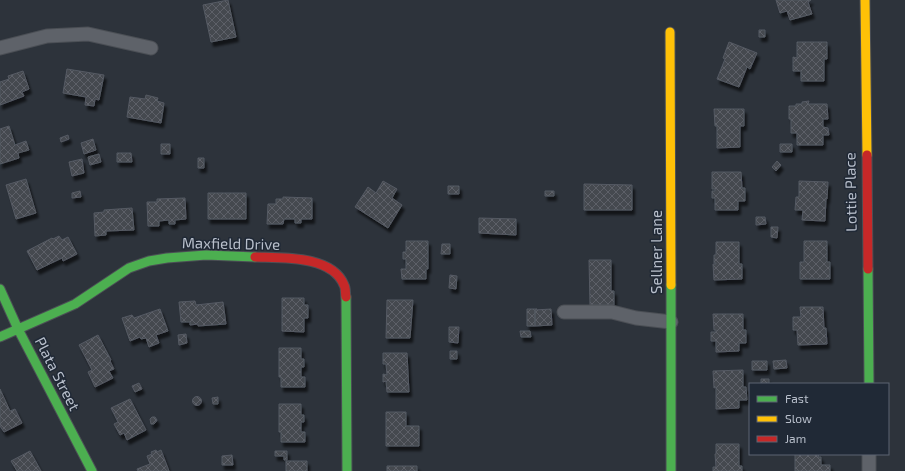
<svg xmlns="http://www.w3.org/2000/svg" width="905" height="471" font-family="'Exo 2',sans-serif">
  <style>
    .building { fill: url(#building-cross-hatch); stroke: #555a63; filter: url(#shadow) }
    .lines { fill: none; stroke-linecap: round; stroke-linejoin: round }
    .street-casing { stroke: #4b4f55; stroke-width: 15 }
    .fast-casing { stroke: #4b4f55; stroke-width: 11 }
    .slow-casing { stroke: #4b4f55; stroke-width: 11 }
    .jam-casing { stroke: #4b4f55; stroke-width: 11 }
    .street { stroke: #5e6269; stroke-width: 13 }
    .fast { stroke: #4caf50; stroke-width: 9 }
    .slow { stroke: #ffc107; stroke-width: 9 }
    .jam { stroke: #c62828; stroke-width: 9 }
    .labels { text-anchor: middle; stroke-width: 3; stroke-linejoin: round; paint-order: stroke }
    .street-label { font-size: 15px; fill: #b8bfcb; stroke: #202936 }
  </style>
  <defs>
    <pattern id="building-cross-hatch" width="8" height="8" patternUnits="userSpaceOnUse"><rect width="8" height="8" fill="#444950"/><path d="M0 0l8 8M0 8l8-8" fill="none" stroke="#5d6168"/></pattern>
    <filter id="shadow"><feDropShadow dx="2.5" dy="4.5" stdDeviation="1" flood-color="#0009"/></filter>
  </defs>
  <rect width="100%" height="100%" fill="#2d333b"/>
  <path class="building" d="M228 0 236 37 211 42 203 5Z
    M776 0H811L808 2 812 14 790 20 787 11 780 13Z
    M759 30H765V37H759Z
    M729 42 757 53 750 69 747 67 739 87 717 79 725 59 723 58Z
    M797 42H827V59H824V81H801V71H793V57L797 58Z
    M67 69 104 75 99 100 95 99 94 106 85 105 86 97 63 93Z
    M23 71 29 89 22 92 24 96 0 105V82L9 79 8 76Z
    M146 95 158 98 157 101 164 103 161 123 127 117 130 97 145 99Z
    M809 101 808 104H827L828 119H823V127L828 128 829 135H823V145H797V133H791V119H789V106H796V104H802V102Z
    M714 109H744V126H740V147L717 148V126H715Z
    M9 126 15 145 26 141 29 150 18 153 19 158 0 164V129Z
    M68 135 69 139 61 142 60 138Z
    M93 139 96 150 84 154 81 143Z
    M161 144H170V154H161Z
    M780 144H792V152H780Z
    M117 153H131L132 162H117Z
    M99 154 101 162 90 165 88 157Z
    M198 158H204V168H198Z
    M82 159 84 173 72 176 69 162Z
    M777 161 781 165 776 171 772 167Z
    M712 172H741L742 188H745V201H738V210H715V198H712V191H715V189H712Z
    M26 179 36 213 16 219 6 185Z
    M383 181 397 189 392 198 402 205 388 228 355 207 368 187 376 193Z
    M799 181 828 182 827 199H826L825 221 802 220 803 210H795L796 197H799Z
    M584 184 632 185V210H584Z
    M448 186H459V194H448Z
    M80 191 81 197 72 198V193Z
    M545 191H554V196H545Z
    M208 193H246V219H208Z
    M283 197 312 198V219H301V223H295V219H284L283 224H267L268 204H276V199H283Z
    M185 198 186 219 175 220V224H169V220L159 221V226H148L147 202H157V199Z
    M132 208 134 230 106 231V235L95 236 94 213 104 212V210Z
    M756 217H765L766 224 756 225Z
    M479 218 516 219V235L479 233Z
    M771 227H778L777 238 771 237Z
    M59 236 62 240 68 237 77 254 63 261 62 258 37 270 27 251 52 238 53 239Z
    M406 241H428V269H426V279H402L401 269H406V259H403V252H406Z
    M804 241H827V262H830V279H800V262H804Z
    M716 242H739V264H742V279L714 280 713 264H716V263H714V255H716Z
    M442 244H450V254H441Z
    M589 260H611V291H614V305H590Z
    M450 275 457 276 456 289 449 288Z
    M282 298H304V305H308V318H304V332L282 331Z
    M387 300H413L410 338H386Z
    M195 301 196 305 223 302 226 324 198 326V324L190 325V322H181L179 302Z
    M800 307H823L824 328H826L827 344 798 345 797 330H793V317H801Z
    M160 309 168 331 156 335 159 343 149 347 146 338 141 339 140 337 130 341 122 318 132 315 134 318Z
    M527 309H537L535 310V326H527Z
    M551 309 552 325 535 326V310Z
    M713 314H743V330H746V343H739V351L716 352V341H711V332H716V330H714Z
    M449 327H459L458 343 449 342Z
    M520 331H530L531 337H521Z
    M186 334 187 343 179 345 178 335Z
    M98 335 111 360 110 361 114 369 109 371 113 378 95 387 88 372 92 370 79 345Z
    M279 348H301V359H304V367H301V377H305V387H281V377H279Z
    M450 351H457V359H450Z
    M383 353H407L409 392H387L386 381 383 382V374L387 375 386 364H383Z
    M786 360 787 368 774 369 773 361Z
    M752 361H767V370H752Z
    M743 370V387H746L747 400H739V408L716 409V387L714 388 713 371Z
    M761 379H769V384H761Z
    M139 383 142 389 135 392 132 386Z
    M0 389 10 411 15 409 22 423 4 432 0 426Z
    M192.5 401a4.5 4.5 0 1 1 9 0a4.5 4.5 0 1 1-9 0Z
    M218 397V404H213L212 398Z
    M130 399 146 430 127 440 124 433 120 435 114 424 118 422 111 408Z
    M279 404H301V415H304V422H301V432H305V442H281V432H279Z
    M386 412H406V426H419V446H386Z
    M152 417H155L157 420 156 422 154 424H151L150 419Z
    M716 444H739V466H742V471H713V467H716L715 454H716Z
    M156 450 157 452 161 450 169 471H138L137 469 150 464 147 456 152 454 151 452Z
    M30 451 41 471H17L11 461Z
    M275 451H287V460H284V456H275Z
    M795 454H819L818 457H821V465H830V471H795Z
    M232 455 233 465H222V456Z
    M286 461H307V471H286Z
    M387 466H417V471H387Z"/>
  <g class="lines">
    <g class="street-casing">
      <path id="street" d="M0 48 47 36 88 34 151 48
        M564 312H612L636 318 671 322
        M869 454V471"/>
    </g>
    <g class="fast-casing">
      <path id="fast" d="M868 269 869 384
        M671 285V471
        M0 289 18 329 92 471
        M346 297 347 471
        M0 337 75 304 129 268 149 261 167 258 206 255 255 257"/>
    </g>
    <g class="slow-casing">
      <path id="slow" d="M865 0 867 155
        M670 32 671 285"/>
    </g>
    <g class="jam-casing">
      <path id="jam" d="M867 155 868 269
        M255 257C282 258 332 255 344 285 346 288 345 293 346 297"/>
    </g>
    <use href="#street" class="street"/>
    <use href="#fast" class="fast"/>
    <use href="#slow" class="slow"/>
    <use href="#jam" class="jam"/>
  </g>
  <g class="labels">
    <g class="street-label">
      <text transform="translate(851 192) rotate(-91)" y="5">Lottie Place</text>
      <text transform="translate(231 244) rotate(1)" y="5">Maxfield Drive</text>
      <text transform="translate(657 252) rotate(-90)" y="5">Sellner Lane</text>
      <text transform="translate(57 374) rotate(63)" y="5">Plata Street</text>
    </g>
  </g>
  <rect x="749" y="383" width="140" height="72" fill="#202936" stroke="#5d6572"/>
  <rect x="757" y="396" width="20" height="6" fill="#4caf50" stroke="#5d6572"/>
  <text x="785" y="403" font-size="12" fill="#b8bfcb">Fast</text>
  <rect x="757" y="416" width="20" height="6" fill="#ffc107" stroke="#5d6572"/>
  <text x="785" y="423" font-size="12" fill="#b8bfcb">Slow</text>
  <rect x="757" y="436" width="20" height="6" fill="#c62828" stroke="#5d6572"/>
  <text x="785" y="443" font-size="12" fill="#b8bfcb">Jam</text>
</svg>
